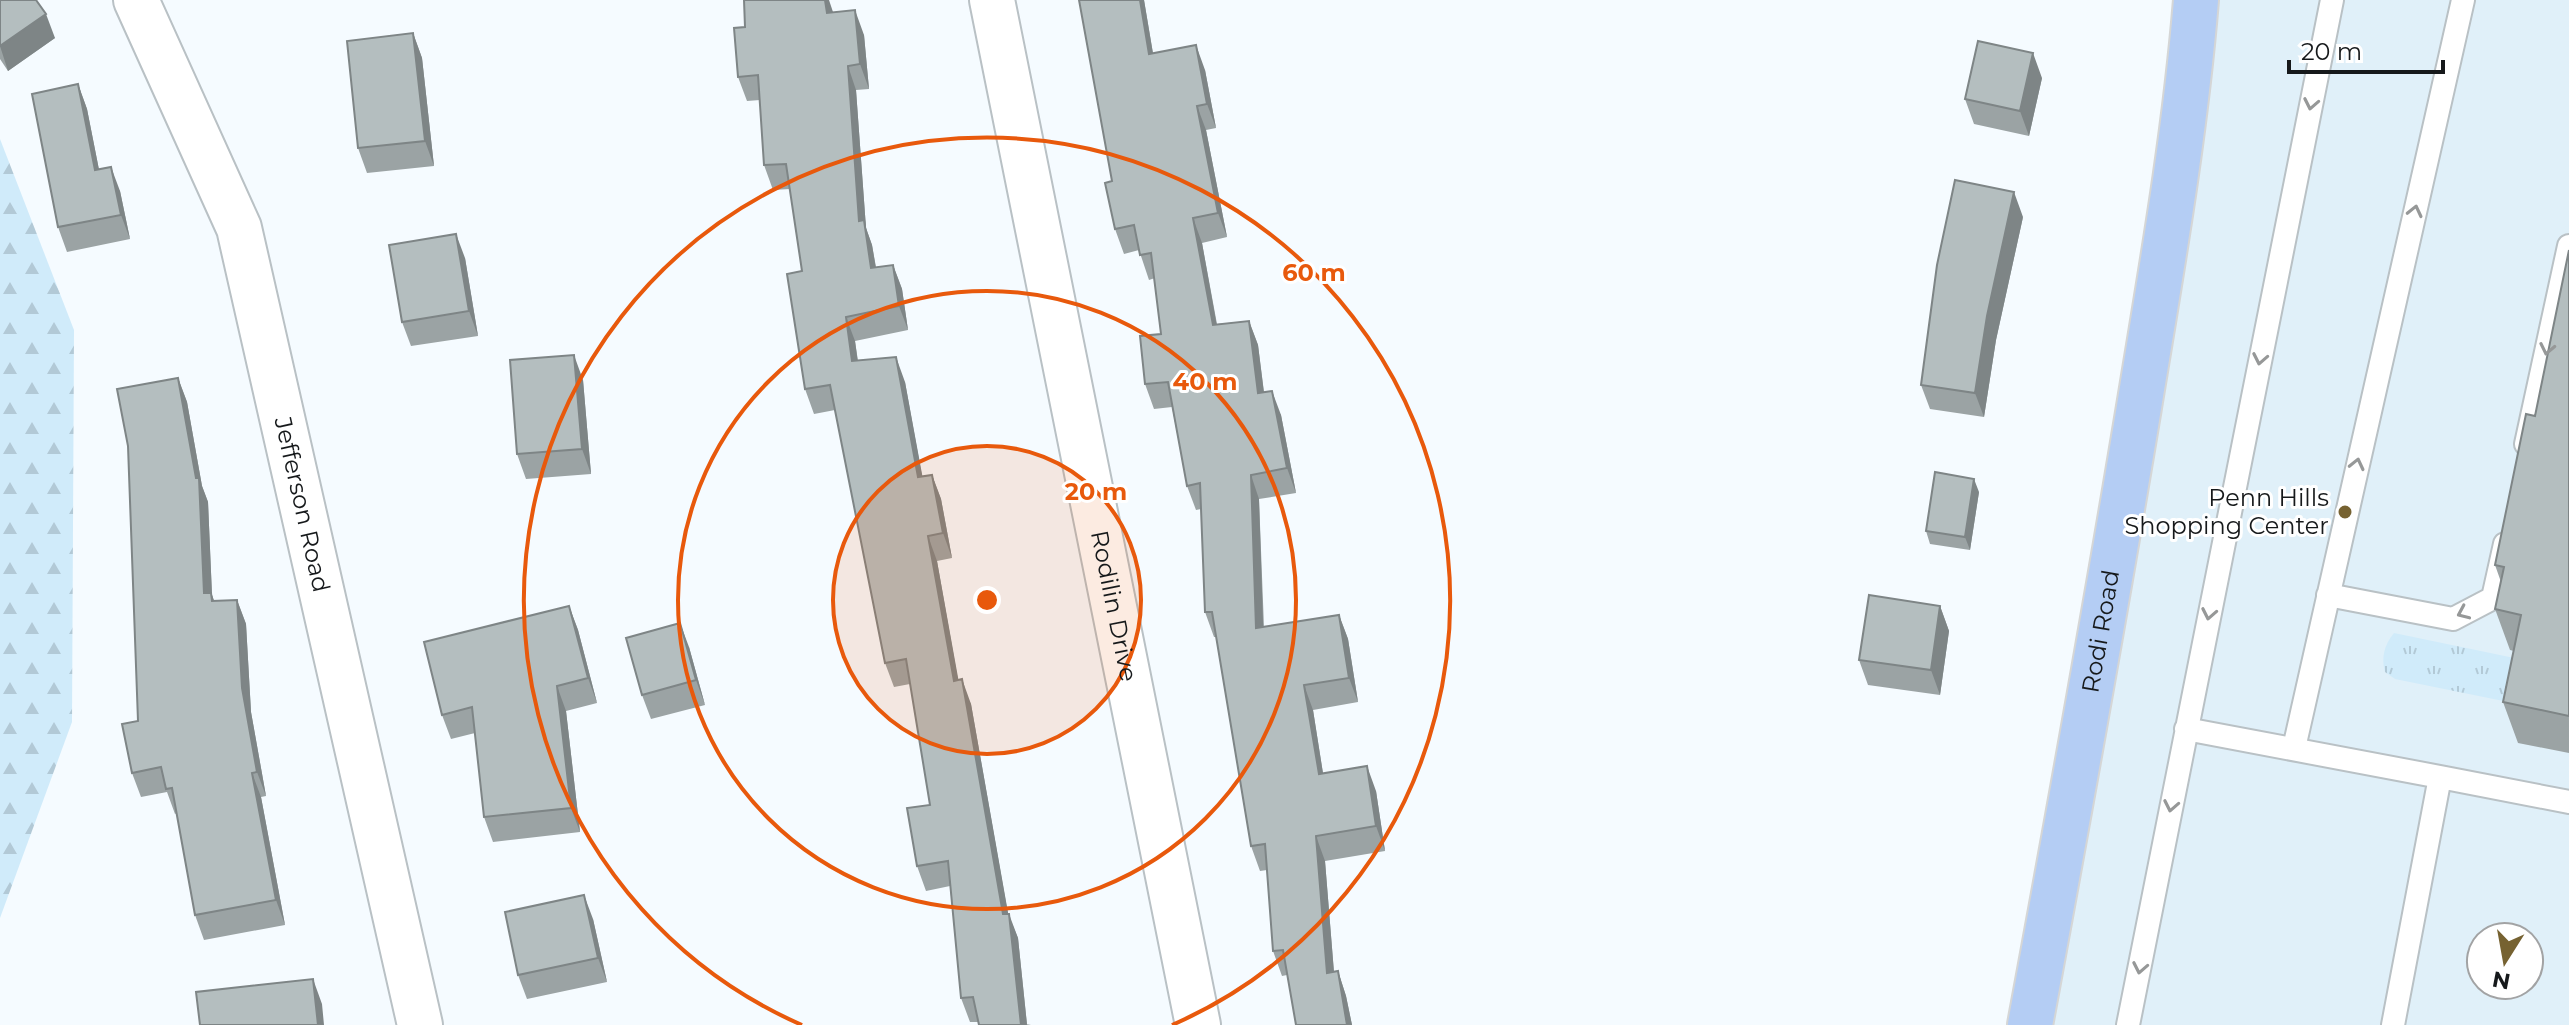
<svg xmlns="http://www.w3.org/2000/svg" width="2569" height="1025" font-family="Montserrat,sans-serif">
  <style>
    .built { fill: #e0f0f9; fill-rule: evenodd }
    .grass { fill: url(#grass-tufts) }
    .forest { fill: url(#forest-firs) }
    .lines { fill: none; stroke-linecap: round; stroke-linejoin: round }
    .lane-casing { stroke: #b9c1c5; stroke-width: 26 }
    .street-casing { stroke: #b9c1c5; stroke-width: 48 }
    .secondary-casing { stroke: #b9c1c5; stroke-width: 48 }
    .primary-casing { stroke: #d5d6d6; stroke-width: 48 }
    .lane { stroke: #fff; stroke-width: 22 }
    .street { stroke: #fff; stroke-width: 44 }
    .secondary { stroke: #fff; stroke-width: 44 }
    .primary { stroke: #b4cdf4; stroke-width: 44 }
    .wall { fill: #9ba3a4 }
    .shaded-wall { fill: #7e8586 }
    .building { fill: #b4bebf; stroke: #7e8586; stroke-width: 2 }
    .oneway { stroke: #969898 }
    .ring { fill: none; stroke: #e8590c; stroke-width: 4 }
    .poi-dot { fill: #766231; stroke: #fff; stroke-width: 3 }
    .labels { text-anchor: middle; stroke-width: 6; stroke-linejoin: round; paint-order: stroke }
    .poi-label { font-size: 24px; fill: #16191b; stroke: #fff; text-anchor: end }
    .street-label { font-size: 24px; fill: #16191b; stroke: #fff }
    .centre { fill: #e8590c; stroke: #fff; stroke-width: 4 }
    .ring-label { font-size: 24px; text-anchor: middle; font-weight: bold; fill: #e8590c; stroke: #fff; stroke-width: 6; stroke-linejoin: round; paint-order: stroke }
  </style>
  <defs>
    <pattern id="grass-tufts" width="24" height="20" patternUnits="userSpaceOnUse" patternTransform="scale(2)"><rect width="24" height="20" fill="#d0ebfa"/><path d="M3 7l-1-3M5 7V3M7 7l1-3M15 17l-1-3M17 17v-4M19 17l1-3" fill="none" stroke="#b2c9d6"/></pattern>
    <pattern id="forest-firs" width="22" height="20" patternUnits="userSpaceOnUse" patternTransform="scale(2)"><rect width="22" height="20" fill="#d0ebfa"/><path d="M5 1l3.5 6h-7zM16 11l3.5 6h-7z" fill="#b2c9d6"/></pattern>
  </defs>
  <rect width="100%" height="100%" fill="#f5fbff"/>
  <path class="built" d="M2196 0H2569V1025H2030ZM2481 937H2529V985H2481Z"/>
  <path class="grass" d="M2394 633 2524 660 2518 704 2395 679 2385 672C2381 658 2384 645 2394 633Z"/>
  <path class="forest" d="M0 139 74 330 72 722 0 918Z"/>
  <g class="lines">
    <g class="lane-casing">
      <path id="lane" d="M2526 444 2569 246
        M2328 595 2453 619 2493 598 2505 544
        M2186 729 2440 777 2393 1025
        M2294 748 2463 0
        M2440 777 2569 802
        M2128 1025 2332 0"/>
    </g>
    <g class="street-casing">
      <g id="street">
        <path id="s1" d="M992 0 1198 1025"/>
      </g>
    </g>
    <g class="secondary-casing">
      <g id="secondary">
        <path id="s2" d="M136 0 239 228 420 1025"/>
      </g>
    </g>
    <g class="primary-casing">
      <g id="primary">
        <path id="s3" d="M2030 1025C2068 819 2105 613 2139 407 2161 272 2185 136 2196 0"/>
      </g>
    </g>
    <use href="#lane" class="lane"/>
    <use href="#street" class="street"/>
    <use href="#secondary" class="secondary"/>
    <use href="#primary" class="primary"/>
  </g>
  <path class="wall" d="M0 0 55 38 8 71 0 59Z
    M1079 0H1144L1153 53 1205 70 1216 128 1206 130 1227 237 1202 243 1217 324 1249 321 1258 345 1264 392 1281 415 1296 493 1259 499 1264 627 1339 615 1348 639 1358 702 1313 710 1323 773 1376 791 1385 851 1325 861 1334 972 1338 971 1346 996 1352 1025H1296L1287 975 1282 976 1273 951 1267 870 1260 871 1251 846 1216 637H1214L1205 612 1201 509 1196 510 1187 486 1172 407 1154 409 1145 384 1161 334 1155 278 1149 280 1139 250 1124 254 1115 229 1112 181Z
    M833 12 864 35 869 89 856 90 866 228 872 245 876 267 893 265 902 289 908 330 855 341 858 361 905 382 922 476 932 475 941 499 952 558 937 561 958 680 971 704 1008 914 1018 938 1027 1024 1031 1025 978 1022H970L961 998 950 886 926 891 917 866 930 805 910 684 894 687 885 663 835 410 814 414 805 389 802 271 790 189 773 190 764 165 760 100 747 101 738 77 745 27Z
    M413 33 422 58 434 166 367 173 358 148Z
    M2042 78 2029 136 1974 124 1965 99Z
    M78 84 87 109 99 170 120 191 130 239 67 252 58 227Z
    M2023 217 1996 340 1984 417 1930 409 1921 385Z
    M2569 250V753L2518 743 2503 702 2514 651 2510 650 2495 609 2501 582 2495 565 2535 416Z
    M465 258 478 336 411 346 402 322Z
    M178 378 187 402 202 486 208 502 212 595 214 601 237 600 246 624 251 712 266 796 261 797 285 925 204 940 195 915 177 813 175 814 167 792 141 797 132 773 138 721 128 446Z
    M583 380 591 474 526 479 517 454Z
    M1979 492 1970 550 1930 544 1926 531Z
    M569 606 578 630 597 703 566 711 580 832 493 842 484 817 475 733 451 739 442 715Z
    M1940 606 1949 631 1940 695 1868 685 1859 660Z
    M689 647 705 705 651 719 642 695Z
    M593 919 607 982 527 999 518 975Z"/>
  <path class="shaded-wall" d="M825 0H829L833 12 827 13Z
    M1140 0H1144L1157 78 1149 54Z
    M855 10 864 35 869 89 860 64Z
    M46 14 55 38 8 71 0 46Z
    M413 33 422 58 434 166 425 141Z
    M1196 45 1205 70 1216 128 1207 104Z
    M2033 53 2042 78 2029 136 2020 111Z
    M848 66 856 90 866 228 872 245 880 293 871 268 859 221Z
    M78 84 87 109 104 195 95 170Z
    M1197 106 1206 130 1227 237 1218 213Z
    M111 167 120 191 130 239 121 215Z
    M2014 192 2023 217 1996 340 1984 417 1975 393 1987 316Z
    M1193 218 1202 243 1221 349 1213 325Z
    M456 234 465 258 478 336 469 311Z
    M893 265 902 289 908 330 899 306Z
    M846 317 855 341 861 386 852 361Z
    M1249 321 1258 345 1267 418 1258 393Z
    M574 355 583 380 591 474 582 449Z
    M896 357 905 382 927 501 918 477Z
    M178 378 187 402 202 486 208 502 212 595 220 617 204 593 196 478Z
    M1272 391 1281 415 1296 493 1287 468Z
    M932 475 941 499 952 558 943 533Z
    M1251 475 1259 499 1264 653 1256 628Z
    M1974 479 1979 492 1970 550 1965 537Z
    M928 536 937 561 963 705 954 681Z
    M237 600 246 624 251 712 266 796 257 772 242 688Z
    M569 606 578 630 597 703 588 678Z
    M1940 606 1949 631 1940 695 1931 670Z
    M1339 615 1348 639 1358 702 1349 678Z
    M680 623 689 647 705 705 696 680Z
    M962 679 971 704 1012 935 1009 914 1018 938 1027 1025H1021L1003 914Z
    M1304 685 1313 710 1327 799 1319 774Z
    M557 686 566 711 580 832 571 808Z
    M1367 766 1376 791 1385 851 1376 826Z
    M252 773 261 797 285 925 276 900Z
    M1316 836 1325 861 1336 998 1327 973Z
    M584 895 593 919 607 982 598 958Z
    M1338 971 1346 996 1352 1025H1347Z
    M313 979 322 1004 324 1025H318Z"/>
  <path class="building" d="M0 0H36L46 14 0 46Z
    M744 0H825L827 13 855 10 860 64 848 66 859 221 864 220 871 268 893 265 899 306 846 317 852 361 896 357 918 477 932 475 943 533 928 536 954 681 962 679 1003 914H1009L1021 1025H979L973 997 961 998 948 861 917 866 907 808 930 805 906 659 885 663 830 385 805 389 787 274 802 271 786 164 764 165 758 75 738 77 734 28 745 27Z
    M1079 0H1140L1149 54 1196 45 1207 104 1197 106 1218 213 1193 218 1213 325 1249 321 1258 393 1272 391 1287 468 1251 475 1256 628 1339 615 1349 678 1304 685 1319 774 1367 766 1376 826 1316 836 1327 973 1338 971 1347 1025H1296L1283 950 1273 951 1265 844 1251 846 1212 612H1205L1200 483 1187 486 1168 382 1145 384 1140 336 1161 334 1151 253 1140 255 1134 225 1115 229 1105 183 1112 181Z
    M413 33 425 141 358 148 347 41Z
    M1978 41 2033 53 2020 111 1965 99Z
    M78 84 95 170 111 167 121 215 58 227 32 94Z
    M1955 180 2014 192 1987 316 1975 393 1921 385 1937 265Z
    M456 234 469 311 402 322 389 245Z
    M2569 250V716L2503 702 2521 615 2495 609 2504 567 2495 565 2526 414 2535 416Z
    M574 355 582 449 517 454 510 360Z
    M178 378 196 478H199L204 593H211L212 601 237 600 242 688 257 772 252 773 276 900 195 915 172 788 166 789 161 767 132 773 122 724 138 721 128 446 117 389Z
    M1935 472 1974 479 1965 537 1926 531Z
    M1869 595 1940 606 1931 670 1859 660Z
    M569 606 588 678 557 686 571 808 484 817 472 707 442 715 424 642Z
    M680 623 696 680 642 695 626 638Z
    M584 895 598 958 518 975 505 912Z
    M313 979 318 1025H200L196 992Z"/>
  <defs><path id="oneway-chevron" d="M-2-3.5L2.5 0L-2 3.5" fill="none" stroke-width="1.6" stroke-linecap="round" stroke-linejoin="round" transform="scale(2)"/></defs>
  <g class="oneway">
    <use href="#oneway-chevron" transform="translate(2311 104) rotate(101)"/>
    <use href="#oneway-chevron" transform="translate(2415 211) rotate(-77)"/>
    <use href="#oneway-chevron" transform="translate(2547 349) rotate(102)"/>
    <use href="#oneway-chevron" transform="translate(2260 359) rotate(101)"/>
    <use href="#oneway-chevron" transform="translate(2357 464) rotate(-77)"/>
    <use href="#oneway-chevron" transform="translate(2463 613) rotate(156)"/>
    <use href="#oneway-chevron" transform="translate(2209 614) rotate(101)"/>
    <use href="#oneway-chevron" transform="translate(2171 806) rotate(101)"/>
    <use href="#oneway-chevron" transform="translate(2140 968) rotate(101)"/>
  </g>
  <circle cx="987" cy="600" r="154" fill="#e8590c" fill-opacity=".12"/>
  <g class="ring">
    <circle cx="987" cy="600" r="154"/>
    <circle cx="987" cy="600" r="309"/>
    <path d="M802 1025A463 463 0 1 1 1172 1025"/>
  </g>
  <circle class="poi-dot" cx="2345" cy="512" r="8"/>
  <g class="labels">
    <g class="poi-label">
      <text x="2329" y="506">Penn Hills<tspan x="2329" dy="28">Shopping Center</tspan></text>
    </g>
    <g class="street-label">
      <text dy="8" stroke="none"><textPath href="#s2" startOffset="534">Jefferson Road</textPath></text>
      <text dy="8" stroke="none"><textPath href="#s1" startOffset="618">Rodilin Drive</textPath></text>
      <text dy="8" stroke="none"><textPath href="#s3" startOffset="400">Rodi Road</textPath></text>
    </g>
  </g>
  <circle cx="987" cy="600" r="12" class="centre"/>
  <g class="ring-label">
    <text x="1314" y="281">60 m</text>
    <text x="1205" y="390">40 m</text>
    <text x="1096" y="500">20 m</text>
  </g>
  <g transform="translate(2505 961) rotate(191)"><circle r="38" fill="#ffffff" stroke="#a2a3a4" stroke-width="2"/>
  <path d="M0-6L14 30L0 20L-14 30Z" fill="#766231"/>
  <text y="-12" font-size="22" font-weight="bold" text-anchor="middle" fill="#16191b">N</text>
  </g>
  <path d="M2289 60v12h154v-12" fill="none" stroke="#16191b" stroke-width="4"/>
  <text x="2301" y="60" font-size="24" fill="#16191b" stroke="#ffffff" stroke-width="6" paint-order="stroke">20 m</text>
</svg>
